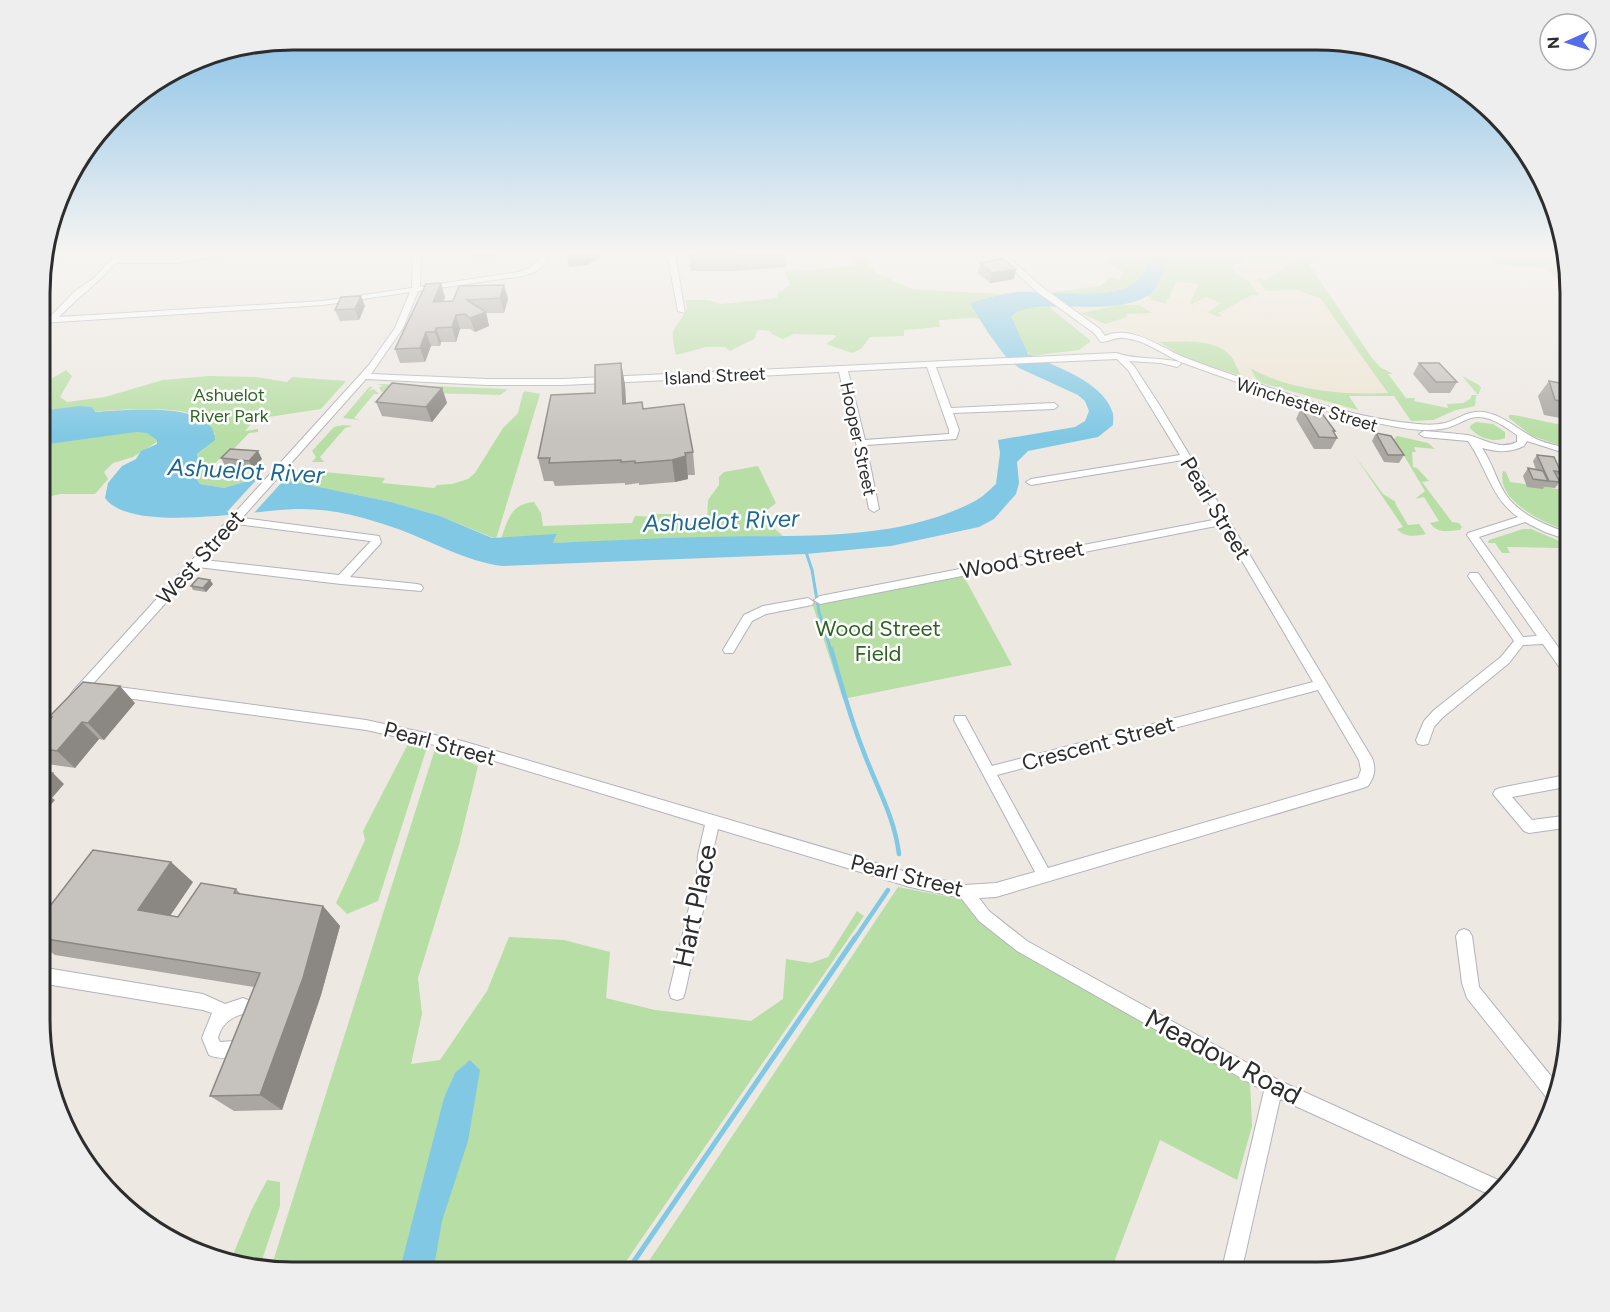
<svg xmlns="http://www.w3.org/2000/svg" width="1610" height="1312" font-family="Figtree,sans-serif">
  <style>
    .education { fill: #ede5d3 }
    .green { fill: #b7dea4 }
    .water { fill: #80c8e4 }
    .pier { fill: #ede8e2 }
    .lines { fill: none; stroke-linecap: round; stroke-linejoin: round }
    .stream-far2 { stroke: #80c8e4; stroke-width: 3 }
    .stream-far1 { stroke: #80c8e4; stroke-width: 4.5 }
    .stream { stroke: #80c8e4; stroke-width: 5 }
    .minor-casing { stroke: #b2b3bc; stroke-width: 2 }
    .minor { fill: #fff; fill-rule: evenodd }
    .wall { fill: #aaa7a3 }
    .shaded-wall { fill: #8b8884 }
    .building { fill: #c6c2bd; stroke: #8b8884; stroke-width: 1.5 }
    .labels { text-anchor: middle; stroke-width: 5; stroke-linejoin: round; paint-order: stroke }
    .far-street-label { font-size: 18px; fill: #2d2d2d; stroke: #fff }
    .far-park-label { font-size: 18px; fill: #2f6523; stroke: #fff }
    .street-label { font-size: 22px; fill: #2d2d2d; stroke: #fff }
    .park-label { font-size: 22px; fill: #2f6523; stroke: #fff }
    .water-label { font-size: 24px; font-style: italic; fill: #1b6894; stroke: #fff }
    .near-street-label { font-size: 27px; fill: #2d2d2d; stroke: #fff }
    .rim { fill: none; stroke: #2d2d2d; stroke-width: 3 }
  </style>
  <rect width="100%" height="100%" fill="#ede8e2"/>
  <path class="education" d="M1165 253H1312L1300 263 1395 396H1349L1359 412 1331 405 1174 355 1147 337 1086 318 1064 302 1087 301Z"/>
  <path class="green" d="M849 253H859L876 273 912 289 1001 294 976 301 973 310 981 319C966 317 954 320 939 320L940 327 904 330V336L870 337 861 349 852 353 826 344 836 337 835 335 794 334 783 339 772 334 769 331 758 330 754 339 730 351 725 347H706L676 355C669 324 674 334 687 309L686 300H708L721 304 777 298V294L790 285 785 272 853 266 855 263Z
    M1139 253H1155C1147 261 1146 273 1138 281 1120 297 1084 293 1061 295L1053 292 1100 286 1110 277 1120 279 1124 272 1103 259C1112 252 1120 254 1130 257Z
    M1174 253H1258L1231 267 1236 274 1247 279 1259 295H1252L1218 313 1222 315 1218 317 1203 310 1209 312 1221 303 1206 297 1192 304 1196 306 1190 304 1198 284 1177 281 1166 303 1153 301 1147 295C1160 283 1162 265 1174 253Z
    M1306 253H1328L1312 260 1310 266 1372 358 1380 367 1393 374H1388L1406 398H1415L1414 401 1448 408 1447 404 1463 403 1470 399 1472 395H1478L1462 376 1479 385 1481 388 1478 395 1476 396 1475 406 1456 410 1433 420 1411 421 1394 396H1349L1358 410 1258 382 1250 368C1291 391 1341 395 1388 393L1320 298 1297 290 1266 291 1258 281V278L1264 280 1297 261 1295 259Z
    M1484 253H1563L1570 288 1545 268 1496 264Z
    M1121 305H1139L1152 313 1126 314 1127 317 1105 324 1081 313Z
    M1049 307 1091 341 1079 350 1031 356 1023 347 1007 313 1017 308Z
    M1159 342C1181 342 1218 337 1232 358 1236 364 1238 370 1241 376L1185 358Z
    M66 370 72 376 60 397 67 402 105 397 163 380 209 376 256 377 287 382 292 377 346 381 321 409 255 419 245 431 258 429V432L249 433 229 454 227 453 230 447 202 478 222 479 262 473 258 478 224 488 200 484 195 477 200 466 197 454 204 449 215 434C210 429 206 421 199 417 173 401 74 413 41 418V385Z
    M381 384 507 389V390L500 395C461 393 421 394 382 392L379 388 383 385H376Z
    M369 387H373L368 391 374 389 379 394H374L354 418 360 420 343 418Z
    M525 391 540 394 496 539 440 516 391 502 283 480 304 470 385 478 382 483 434 488 437 485 452 484 468 479 475 473 503 428 518 413 523 393Z
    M1514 415 1571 427V449L1532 436 1509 418V415Z
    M1476 422 1493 424 1505 432V438C1493 443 1479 438 1470 428V426Z
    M343 425 353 426 345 428 320 457 324 462H312L316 457 312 451 334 427Z
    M146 428 160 440 133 457 113 463 104 472 108 479 95 494H61L41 498V440Z
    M1397 436 1428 443 1435 449 1414 447 1416 452H1412L1413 467 1417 468 1429 481 1422 482 1452 522 1459 523 1462 527 1460 530C1448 531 1438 534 1430 523L1439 521 1424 497 1415 499 1425 491 1394 439Z
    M1355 456 1383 494 1396 502 1395 503 1408 525 1419 524 1426 534C1416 536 1405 538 1397 529L1403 527Z
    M758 466 776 503 767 510 768 523 783 536 553 543 557 535 501 539C508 519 511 504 534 502L541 513 543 526 632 523 635 516 655 517 656 514H679L683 525 707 522 708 500 719 485V477L724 472Z
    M1503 471 1506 472 1510 482 1571 491V532C1547 525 1495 501 1503 471Z
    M1523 529H1531L1571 546V553H1565L1559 548 1507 547 1510 553H1502L1495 543H1488L1489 540Z
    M963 575 1012 665 843 699 812 603Z
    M410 740 428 744 378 901 347 914 336 903 365 840 363 831Z
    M439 747 478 766 459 845 418 978 422 1014 411 1064 440 1060 487 991 509 937 564 940 610 952 606 998 655 1010 751 1021 783 999 786 959 811 963 828 957 857 911 864 916 618 1273 270 1271 435 749Z
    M898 887 960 899 1012 947 1250 1081 1252 1126 1237 1180 1160 1140 1110 1273H641Z
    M267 1180 280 1182V1206L259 1269 230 1262 251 1211Z"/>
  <path class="water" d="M1155 253H1174C1163 265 1162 286 1147 296 1110 319 1034 295 1011 316L1028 354C1054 366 1102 381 1112 411 1114 414 1113 421 1113 425L1098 437 1028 451 1017 462 1019 483 1016 494 994 519 979 527 891 546 806 554 502 566C465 561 433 542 398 529 365 517 331 508 296 509 254 510 130 534 105 498L108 483 122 466 136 459 141 451 157 444V440L147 433 136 432 41 445V411L79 406 92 407 95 412C121 411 215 399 215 440L197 454 200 466 195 477 200 484 224 488 258 478 285 480 391 502 440 516 492 538 557 534 553 543C604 541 654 538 704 537 793 534 893 544 975 501 983 497 989 490 996 484L1000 453 998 440 1075 427 1085 421 1089 411 1085 401 1078 395 1019 368 1006 357 989 334 970 304 976 301C989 297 1003 294 1016 292 1047 290 1115 303 1138 280 1146 273 1147 261 1155 253Z
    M470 1060 480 1070 468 1141 442 1221 433 1273H399L444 1098 455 1073Z"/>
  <path class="pier" d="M258 478 284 480 253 514 227 512Z"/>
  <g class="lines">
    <path class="stream-far2" d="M805 549 812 570 819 612 831 651"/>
    <path class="stream-far1" d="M831 649C841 683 850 718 863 750 876 786 894 815 899 854
      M854 940 888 890"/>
    <path class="stream" d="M626 1273 855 938"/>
    <g class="minor-casing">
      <path id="minor" d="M53 253H60L41 272V265Z
        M112 253H118L120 259H176L215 253H235L176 263H116C98 283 77 298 59 317L323 301 412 288 413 253H421L420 287 519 272 529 268 539 260V253H547L546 263 535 272 523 276 418 291 403 328 371 374 487 379H563L1116 353C1136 360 1159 357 1180 362L1181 364 1177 367 1161 363 1129 361 1134 366 1160 406 1372 758C1376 769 1375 776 1368 786L1363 788 996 897 979 898 989 911 1027 941 1280 1081 1507 1184 1497 1198 1280 1099 1241 1273H1221L1264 1091 1017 951 979 921 961 898 910 887 718 829 712 855 711 874 685 992 683 998 677 1000 671 998 669 992 697 874 698 855 705 825 462 751 366 730 111 696 107 694 105 691 107 688 111 686 366 720 462 741 910 873 965 885 996 883 1035 872 954 720 955 716H965L992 766 1313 682 1221 525 820 604 814 600 820 596 1218 519 1183 460 1031 485 1026 482 1031 479 1180 455 1128 370 1117 359 936 367 951 408 1054 403 1058 406 1054 409 953 413 959 430 956 439 866 445 879 509 874 512 869 509 856 443 839 372 563 385H487L366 379 242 518 379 536 381 542 380 544 350 577 417 584 421 585 423 588 421 591 341 584 198 567 81 697H73L71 694 73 691 369 365 395 328 410 292 323 305 41 323V319L49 318 76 290 93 279 112 259ZM927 367 949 430V434L865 440 848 371ZM237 524 370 541H371L339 575 204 560ZM1318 690 1359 760 1361 770 1358 778 1048 868 997 775Z
        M667 253H675L685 313 678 311Z
        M995 253H1003L1042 287 1100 329 1105 336C1133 324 1162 349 1186 358 1202 364 1218 370 1233 375 1293 396 1355 419 1418 424 1426 425 1437 425 1445 423 1459 419 1468 410 1484 412 1505 416 1518 430 1536 439 1547 444 1559 446 1571 449V455L1527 441 1524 446C1510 453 1497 452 1482 448 1492 462 1496 480 1506 495 1521 516 1548 526 1571 534V541L1545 532 1525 522 1479 537 1571 665V680L1567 678 1543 644 1523 645 1509 663 1442 718 1434 727 1428 744 1423 745 1418 744 1416 740 1424 721 1434 710 1501 657 1514 641 1470 579 1468 576 1470 573H1478L1523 637 1537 636 1467 535 1468 533 1518 517C1491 498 1486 466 1468 441L1424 437 1419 434 1424 431C1438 432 1453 433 1467 435 1484 438 1498 451 1517 442V435C1504 426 1487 413 1471 418 1461 421 1453 428 1441 429 1422 432 1401 428 1382 424 1315 411 1251 387 1186 364 1166 357 1145 339 1123 338 1115 337 1109 342 1101 342L1094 333 1036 291Z
        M808 598 814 602 812 605 766 614 752 621 733 653H725L723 650 744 615 763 606Z
        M1571 774V786L1512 797 1532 820 1571 815V827L1529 833 1524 831 1493 794 1495 790 1500 788Z
        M1464 929 1469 931 1472 936 1479 987 1559 1086 1555 1104 1550 1102 1467 998 1462 983 1456 936 1459 931Z
        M40 967 203 994 225 1004 243 998 261 1005C274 1038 241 1068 209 1055L202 1038 212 1013 203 1010 40 983ZM243 1014 248 1016 246 1030 234 1041 220 1042 218 1038C221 1025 231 1017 243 1014Z"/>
    </g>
    <use href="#minor" class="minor"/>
  </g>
  <path class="wall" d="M687 253H786V267L735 271H691Z
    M980 263 1014 279 990 283 978 273Z
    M504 285 508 299 504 313H486L489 326 475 332 470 329H460L456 342H441L440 346H431L425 362 400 363 395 349 445 297 443 302 453 301Z
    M365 306 359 320 340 321 335 310Z
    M621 363 625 385 626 404 643 408 693 452 695 475H688V479L675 482 639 485V483L625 485V483L555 486 553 481H544L538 458Z
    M1419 363 1457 382 1450 393H1429L1413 374Z
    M1549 381 1571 385V420L1544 415 1538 396Z
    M442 388 447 403 432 422 382 416 376 402Z
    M1301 408 1335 431 1334 433 1337 438 1331 449H1314L1296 419Z
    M1376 433 1404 455 1399 463 1384 462 1372 441Z
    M1537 455 1561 472 1557 476 1560 482 1555 488 1544 487 1543 489 1527 487 1523 476 1528 468 1536 470 1533 461Z
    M221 458 262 459 253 468 225 466Z
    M213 584 206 592 193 590 191 586Z
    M135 703 104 740 99 739 75 768 40 763V731L51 719 49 717Z
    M193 882 170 916 178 917 236 889 241 894 323 906 340 926 321 995 282 1110 234 1111 210 1096 254 987 55 955 40 944V919Z"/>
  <path class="shaded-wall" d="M471 253H496H494L495 257 486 258 485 255 472 257Z
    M570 253H600L597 255 598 258 588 265 569 267 566 254Z
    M1016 269 1014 279 990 283 992 273Z
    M441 283 445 297 438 316 433 302Z
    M504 285 508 299 504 313 500 298Z
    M361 296 365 306 359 320 355 309Z
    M486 312 489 326 475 332 470 318Z
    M456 315 460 329 456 342 452 327Z
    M436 328 441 342 440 346 435 332Z
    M426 332 431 346 425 362 420 348Z
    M621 363 625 385 627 426 623 404Z
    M442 388 447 403 432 422 426 407Z
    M258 451 262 459 253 468 249 461Z
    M686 456 688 479 675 482 672 460Z
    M210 580 213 584 206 592 203 588Z
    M120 686 135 703 104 740 88 723Z
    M82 722 99 739 75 768 57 751Z
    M53 773 64 784 52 798 55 800 40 817V788Z
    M171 862 193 882 161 929 138 910Z
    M323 906 340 926 321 995 282 1110 260 1095Z"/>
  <path class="building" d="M689 253H783L735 257H690Z
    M1003 259 1016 269 992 273 980 263Z
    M441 283 433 302 453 301 459 286 504 285 500 298 467 300 486 312 470 318 465 314 456 315 452 327 436 328 435 332H426L420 348 395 349 426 284Z
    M361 296 355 309 335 310 341 297Z
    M621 363 623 404 642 402 643 409 684 404 693 452 685 453 686 456 672 460 635 463V461L621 462V460L549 463 550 458H538L551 395 595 393V365Z
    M1419 363H1439L1457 382H1436Z
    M1549 381 1571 385V403L1555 400Z
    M392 383 442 388 426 407 376 402Z
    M1301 408H1318L1335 431H1333L1337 438 1319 437Z
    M1376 433 1391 436 1404 455H1388Z
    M230 449 258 451 249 461 221 458Z
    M1537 455 1554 457 1561 472 1554 471 1560 482 1549 481Z
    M1528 468 1543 471 1548 481 1533 479Z
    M198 578 210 580 203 588 191 586Z
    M83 682 120 686 88 723 82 722 57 751 40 748V731L52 717H49Z
    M41 772 53 773 40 788V773Z
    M93 850 171 862 138 910 178 917 201 883 236 889 234 893 323 906 303 978 260 1095 210 1096 260 973 40 938V919Z"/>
  <linearGradient id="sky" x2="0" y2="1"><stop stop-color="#7ebce6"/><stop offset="0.58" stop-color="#f7f5f2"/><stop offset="1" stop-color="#f7f5f2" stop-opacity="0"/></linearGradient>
  <rect width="1610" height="437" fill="url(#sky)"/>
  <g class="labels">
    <g class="far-street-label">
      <text transform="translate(715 376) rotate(-3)" y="6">Island Street</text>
      <text transform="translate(1307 405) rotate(17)" y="6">Winchester Street</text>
      <text transform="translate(858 439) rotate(78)" y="6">Hooper Street</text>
    </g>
    <g class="far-park-label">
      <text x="229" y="401">Ashuelot<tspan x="229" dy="21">River Park</tspan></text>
    </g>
    <g class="street-label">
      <text transform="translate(1216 508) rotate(59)" y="8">Pearl Street</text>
      <text transform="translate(200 557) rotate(-48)" y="8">West Street</text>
      <text transform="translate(1022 559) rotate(-11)" y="8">Wood Street</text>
      <text transform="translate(440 743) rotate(15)" y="8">Pearl Street</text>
      <text transform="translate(1098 743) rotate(-15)" y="8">Crescent Street</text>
      <text transform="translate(907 875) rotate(14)" y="8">Pearl Street</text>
    </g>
    <g class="park-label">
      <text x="878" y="636">Wood Street<tspan x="878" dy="25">Field</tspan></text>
    </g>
    <g class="water-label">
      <text transform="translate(246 471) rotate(3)" y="8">Ashuelot River</text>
      <text transform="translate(721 521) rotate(-2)" y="8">Ashuelot River</text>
    </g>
    <g class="near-street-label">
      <text transform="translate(695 906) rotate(-78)" y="9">Hart Place</text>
      <text transform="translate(1223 1057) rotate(28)" y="9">Meadow Road</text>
    </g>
  </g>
  <path d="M0 0H1610V1312H0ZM293 50H1317A243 243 0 0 1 1560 293V1019A243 243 0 0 1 1317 1262H293A243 243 0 0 1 50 1019V293A243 243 0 0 1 293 50Z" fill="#eee" fill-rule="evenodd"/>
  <path class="rim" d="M293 50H1317A243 243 0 0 1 1560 293V1019A243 243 0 0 1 1317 1262H293A243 243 0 0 1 50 1019V293A243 243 0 0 1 293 50Z"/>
  <g transform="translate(1568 42) rotate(267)"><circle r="28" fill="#ffffff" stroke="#ababab" stroke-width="1.5"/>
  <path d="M0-4.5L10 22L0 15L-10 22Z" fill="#536ce9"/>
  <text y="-9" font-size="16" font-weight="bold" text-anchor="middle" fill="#2d2d2d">N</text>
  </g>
</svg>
